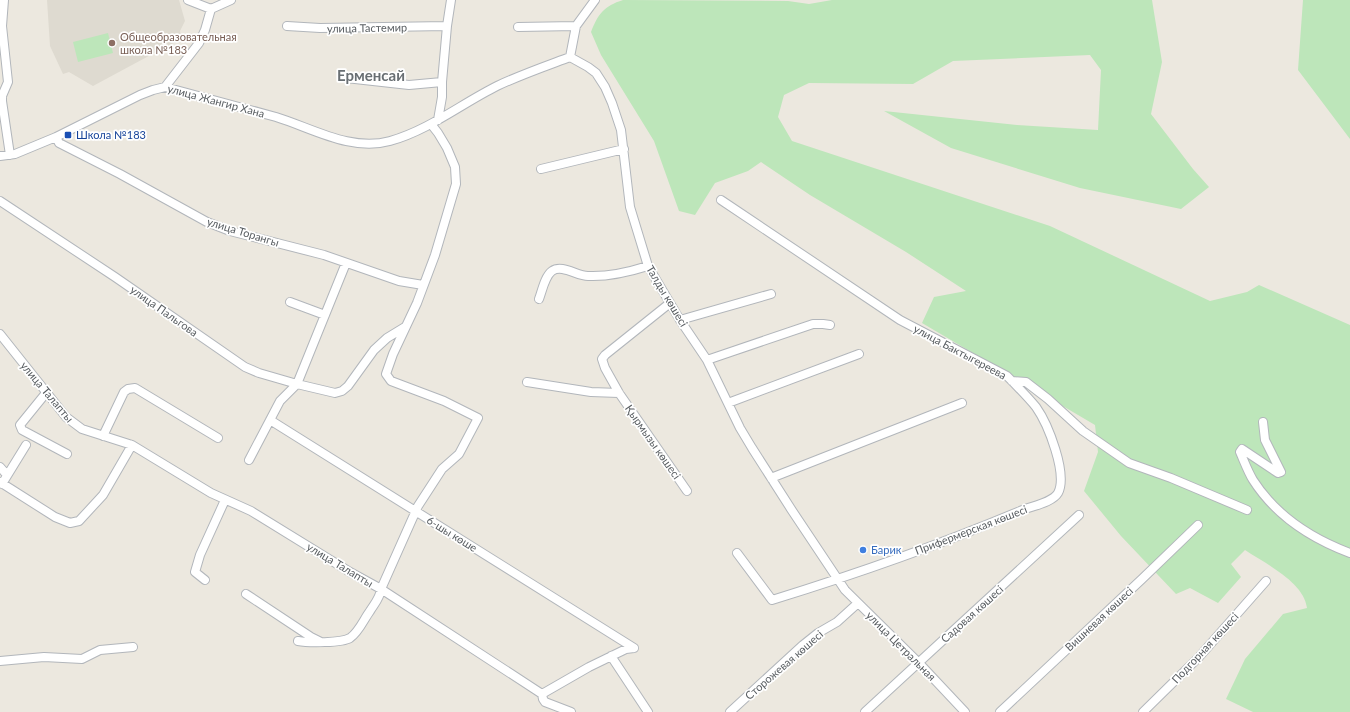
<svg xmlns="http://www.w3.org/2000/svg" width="1350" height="712" font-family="Lato,sans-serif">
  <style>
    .education { fill: #dedad0 }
    .green { fill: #bde6ba }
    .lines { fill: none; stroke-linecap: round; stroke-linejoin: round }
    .minor-casing { stroke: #b2b6bb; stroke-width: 10 }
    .minor { stroke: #fff; stroke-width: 8 }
    .education-dot { fill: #8d6e63; stroke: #fff; stroke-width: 1.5 }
    .transit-dot { fill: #1a4fb4; stroke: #fff; stroke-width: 1.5 }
    .shop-dot { fill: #3f7fe0; stroke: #fff; stroke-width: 1.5 }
    .labels { text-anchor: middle; stroke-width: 3.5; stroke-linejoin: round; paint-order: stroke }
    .street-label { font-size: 11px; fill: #585d61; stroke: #fff }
    .education-label { font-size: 11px; fill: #785e54; stroke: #fff; text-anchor: start }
    .transit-label { font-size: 11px; fill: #164399; stroke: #fff; text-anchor: start }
    .shop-label { font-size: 11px; fill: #366cbe; stroke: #fff; text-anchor: start }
    .district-label { font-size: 15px; font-weight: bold; fill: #696f73; stroke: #fff }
  </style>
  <rect width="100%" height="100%" fill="#ece8df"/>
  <path class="education" d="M47 0H179L185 21 180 31 181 37 177 42 171 44 93 86 69 72 63 74 50 46Z"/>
  <path class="green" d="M623 0 788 1 809 4 832 0H1152L1162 62 1151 114 1193 169 1209 187 1181 209 1080 188 951 148 884 111 1017 125 1098 130 1101 70 1090 55 953 61 913 84 809 83 784 95 778 117 792 141 1050 226 1210 301 1247 292 1259 285 1350 325V712H1253L1226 699 1245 659 1283 614 1307 608C1304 582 1266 564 1245 550L1231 564 1241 577 1218 603 1190 588 1176 594 1121 536 1084 491 1098 452 1095 425 922 323 934 297 966 291 906 252 810 195 761 162 748 171 715 183 695 215 679 211 654 141 601 55 591 32C598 14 604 6 623 0Z
    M1303 0H1350V139L1298 70Z
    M108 33 113 53 78 62 73 42Z"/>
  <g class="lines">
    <g class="minor-casing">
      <path id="minor" d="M4 0 2 26 8 82 2 96V101L10 155
        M211 9 231 0
        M287 26 320 28 447 26
        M518 27 576 26
        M570 57 588 67 596 73 605 87 612 103 621 130 630 207 648 266 680 320 707 360 740 428 752 448 791 509 845 590 918 662 965 712
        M570 57 576 26 595 0
        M346 78 409 85 442 82
        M165 87 199 43 205 30 211 9 188 0
        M438 120 442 97V82L447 26 451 0
        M56 137 59 143 120 174 207 222 230 231 324 255 399 281 423 285
        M0 156 15 154 56 137 140 95 153 90 165 87C202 97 239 107 276 117 312 128 351 152 390 141 429 130 461 104 497 86 520 75 546 66 570 57
        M541 169 624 149
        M721 200 900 320 1007 376C1017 386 1027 396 1036 407 1048 424 1068 474 1058 493 1052 503 1031 506 1020 511 939 545 856 574 772 600L737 553
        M0 201 115 277 245 367 259 373 297 384 280 401 249 460
        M346 263 297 384 335 393 342 391 348 386 374 350 387 338 405 327
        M539 299C542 291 545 276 552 271 562 264 577 276 588 276 608 277 629 272 648 266
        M290 302 325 315
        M670 303 605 355 602 359 605 368 619 393 687 491
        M680 320 771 294
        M0 334 66 417 82 429 132 445 211 493 251 511 350 572 381 589 542 694
        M707 360 813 324H823L830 325
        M1012 381 1026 382 1048 399 1083 431 1129 463 1171 478 1247 510
        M527 382 591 392 619 393
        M46 393 20 425 22 430 67 454
        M728 403 859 354
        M270 420 634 648
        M1263 422 1265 440 1281 472 1278 473 1242 449 1240 452C1244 461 1248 472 1253 480 1276 516 1310 538 1350 553
        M103 436 124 392 128 389 135 388 218 438
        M0 467 7 475
        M771 478 962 403
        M0 482 55 517 70 523 79 521 103 495 132 445
        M2 484 26 445
        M205 580 195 572 200 555 225 500
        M246 594 311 637 321 642
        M298 641C308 643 342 643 350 638 359 632 364 619 370 611 375 603 380 598 381 589L418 506 442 469 459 454 478 418 444 401 391 381 386 374 393 354 417 303 435 255 456 184 455 167 447 148 438 133 431 124
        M611 656 648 712
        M0 661 44 657 82 659 100 650 133 647
        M542 694 589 667 626 649 634 648
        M542 694 543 699 545 702 571 712
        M730 712 803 645 818 633 837 622 858 603
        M865 712 1079 515
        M1000 712 1142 579 1198 525
        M1143 712 1199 657 1266 581"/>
    </g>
    <use href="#minor" class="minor"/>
  </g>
  <circle class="education-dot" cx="112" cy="43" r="4"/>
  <rect class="transit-dot" x="64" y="131" width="8" height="8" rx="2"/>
  <circle class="shop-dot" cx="863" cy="550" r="4"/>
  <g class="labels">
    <g class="street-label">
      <text transform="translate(367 28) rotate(-1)" y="4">улица Тастемир</text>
      <text transform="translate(216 101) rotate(15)" y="4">улица Жангир Хана</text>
      <text transform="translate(243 232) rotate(17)" y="4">улица Торангы</text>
      <text transform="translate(667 296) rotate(59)" y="4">Талды көшесі</text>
      <text transform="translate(164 311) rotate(35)" y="4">улица Пальгова</text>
      <text transform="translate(960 352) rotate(28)" y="4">улица Бактыгереева</text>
      <text transform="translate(47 392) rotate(50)" y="4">улица Талапты</text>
      <text transform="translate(653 442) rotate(55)" y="4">Қырмызы көшесі</text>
      <text transform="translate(971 530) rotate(-21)" y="4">Прифермерская көшесі</text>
      <text transform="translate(452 534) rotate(32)" y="4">6-шы көше</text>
      <text transform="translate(340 565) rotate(31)" y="4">улица Талапты</text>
      <text transform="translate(972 614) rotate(-42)" y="4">Садовая көшесі</text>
      <text transform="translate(1099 619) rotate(-43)" y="4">Вишневая көшесі</text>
      <text transform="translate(901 646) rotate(45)" y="4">улица Цетральная</text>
      <text transform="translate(1205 648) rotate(-47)" y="4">Подгорная көшесі</text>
      <text transform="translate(784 665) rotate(-41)" y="4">Сторожевая көшесі</text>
    </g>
    <g class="education-label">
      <text x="120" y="41">Общеобразовательная<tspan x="120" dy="13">школа №183</tspan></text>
    </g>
    <g class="transit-label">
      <text x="76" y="139">Школа №183</text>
    </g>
    <g class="shop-label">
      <text x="871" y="554">Барик</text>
    </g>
    <g class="district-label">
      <text x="371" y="81">Ерменсай</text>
    </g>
  </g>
</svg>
